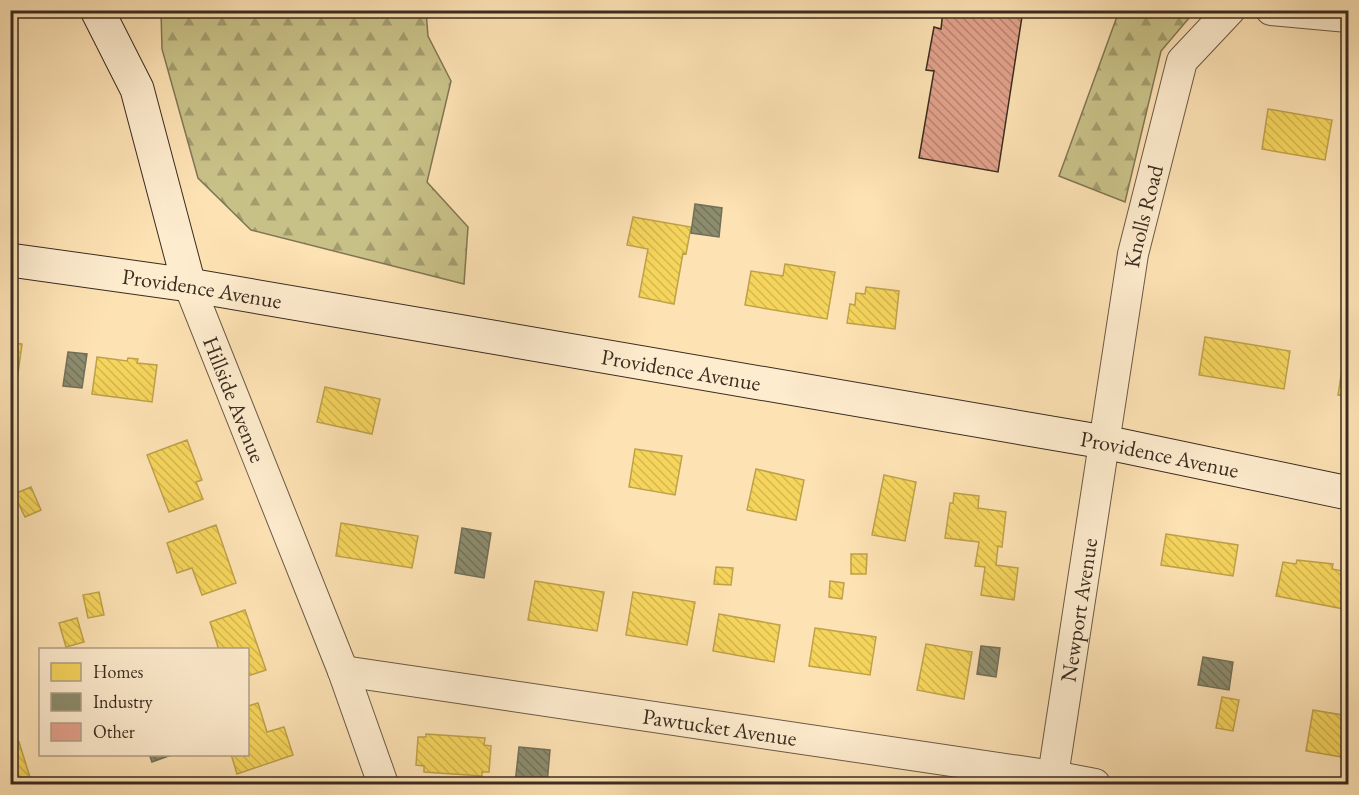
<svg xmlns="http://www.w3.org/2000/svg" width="1359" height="795" font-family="'EB Garamond',serif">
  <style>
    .forest { fill: url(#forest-firs); stroke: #817654; stroke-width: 1.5 }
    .homes { fill: url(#homes-back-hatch); stroke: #bea24a; stroke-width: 1.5 }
    .industry { fill: url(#industry-back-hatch); stroke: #736f57; stroke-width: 1.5 }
    .building { fill: url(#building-back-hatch); stroke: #3a2c20; stroke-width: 1.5 }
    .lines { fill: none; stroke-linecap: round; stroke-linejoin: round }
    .street-casing { stroke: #6b5a45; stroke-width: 32 }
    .secondary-casing { stroke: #3a2c20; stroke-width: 35 }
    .street { stroke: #feecce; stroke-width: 30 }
    .secondary { stroke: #feecce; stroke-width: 33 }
    .labels { text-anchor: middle; stroke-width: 6; stroke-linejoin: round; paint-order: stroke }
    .street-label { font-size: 22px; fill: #3a2c20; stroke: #feecce }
  </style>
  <defs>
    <pattern id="forest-firs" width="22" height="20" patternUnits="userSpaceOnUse" patternTransform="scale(1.5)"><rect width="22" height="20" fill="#c8c187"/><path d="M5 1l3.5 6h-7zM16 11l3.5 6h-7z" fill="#a39d6e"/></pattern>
    <pattern id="homes-back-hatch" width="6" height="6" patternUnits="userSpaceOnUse" patternTransform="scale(1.5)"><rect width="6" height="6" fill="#f6d55c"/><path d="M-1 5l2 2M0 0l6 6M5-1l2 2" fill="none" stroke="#d4b750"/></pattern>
    <pattern id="industry-back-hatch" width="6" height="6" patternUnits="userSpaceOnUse" patternTransform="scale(1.5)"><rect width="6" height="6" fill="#8c8c6e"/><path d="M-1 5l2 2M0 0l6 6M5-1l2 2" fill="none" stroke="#73735a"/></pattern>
    <pattern id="building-back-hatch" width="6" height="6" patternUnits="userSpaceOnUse" patternTransform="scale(1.5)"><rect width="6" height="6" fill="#e3a28c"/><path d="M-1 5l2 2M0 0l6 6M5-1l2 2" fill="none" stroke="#b98472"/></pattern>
  </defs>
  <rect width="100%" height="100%" fill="#fde2b4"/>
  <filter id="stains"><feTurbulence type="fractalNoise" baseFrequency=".00333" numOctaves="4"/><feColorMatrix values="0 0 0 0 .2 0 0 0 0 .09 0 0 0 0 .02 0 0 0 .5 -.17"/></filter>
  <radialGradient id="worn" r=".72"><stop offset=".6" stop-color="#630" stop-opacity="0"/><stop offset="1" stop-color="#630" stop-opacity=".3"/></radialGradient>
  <path class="forest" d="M161 11H426L428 36 451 81 427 182 468 227 464 284 251 230 198 178 162 49Z
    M1119 11H1195L1161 51 1125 202 1059 176Z"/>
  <path class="homes" d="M1268 109 1332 120 1325 160 1262 149Z
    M633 217 691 227 686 254 683 253 674 304 639 297 648 249 627 245Z
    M785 264 835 272 827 319 745 305 751 271 783 276Z
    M866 287 899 291 895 329 847 323 850 304 855 305 856 293 865 294Z
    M1205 337 1290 351 1284 389 1199 375Z
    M10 342 22 344 14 402 10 401Z
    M97 357 127 361 128 358 138 359 137 363 157 365 152 402 92 394Z
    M1343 363 1348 364V396L1338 395Z
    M325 387 380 399 372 434 317 422Z
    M187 440 202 480 196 482 203 499 169 512 147 455Z
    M635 449 682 456 675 495 629 487Z
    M756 469 804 480 796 520 747 510Z
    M884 475 916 482 905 541 872 535Z
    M31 487 41 510 25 517 14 494Z
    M954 493 979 496 978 508 1006 512 1002 547 998 546 996 565 1018 568 1014 600 981 595 985 567 975 566 979 542 945 538 950 503H953Z
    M341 523 418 536 412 568 336 556Z
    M216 525 236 583 202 595 192 568 177 573 167 543Z
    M1166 534 1238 545 1233 576 1161 565Z
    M851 554H867L866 574H851Z
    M1297 560 1333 564 1332 569 1348 572V588L1344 609 1276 596 1283 562 1296 564Z
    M716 567 733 568 731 585 714 584Z
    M535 581 604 592 597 631 528 620Z
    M830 581 844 583 842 599 829 597Z
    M99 592 104 615 88 618 83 595Z
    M633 592 695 602 687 645 626 635Z
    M245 610 266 670 248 676V650H219L210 622Z
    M719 614 780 625 774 662 713 651Z
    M77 618 84 642 66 647 59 623Z
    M815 628 876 637 870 675 809 666Z
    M926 644 972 652 964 699 917 690Z
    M1222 697 1239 700 1233 731 1216 728Z
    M258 703 267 732 284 727 293 755 237 774 231 754H248V706Z
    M1313 710 1348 716V758L1306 751Z
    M426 734 485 738 484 745 491 746 489 772H482V776L424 772V766L416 765 418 737H426Z
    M19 742 32 784H10V744Z"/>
  <path class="industry" d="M695 204 722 208 719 237 691 233Z
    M68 352 87 354 82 388 63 386Z
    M462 528 491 533 484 578 455 573Z
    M981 646 1000 648 996 677 977 674Z
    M1203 657 1233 662 1229 690 1198 685Z
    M519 747 550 750 547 784H515Z
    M149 754H174L152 762Z"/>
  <path class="building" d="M943 10H1023L998 172 919 158 934 71 926 70 934 27 941 29Z"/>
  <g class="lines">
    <g class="street-casing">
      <g id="street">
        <path d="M1271 10 1348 17"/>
        <path id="s1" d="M189 285 343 671 383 784"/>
        <path id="s2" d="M343 671 1053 776 1095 784"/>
        <path id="s3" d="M1053 776 1133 254 1182 61 1230 10"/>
      </g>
    </g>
    <g class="secondary-casing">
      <g id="secondary">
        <path d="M97 10 137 89 189 285"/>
        <path id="s4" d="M10 260 189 285 1104 442 1348 493"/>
      </g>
    </g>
    <use href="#street" class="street"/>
    <use href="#secondary" class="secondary"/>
  </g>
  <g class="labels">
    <g class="street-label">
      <text dy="8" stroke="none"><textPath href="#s3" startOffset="567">Knolls Road</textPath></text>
      <text dy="8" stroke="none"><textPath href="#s4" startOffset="194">Providence Avenue</textPath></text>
      <text dy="8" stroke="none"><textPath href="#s4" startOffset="680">Providence Avenue</textPath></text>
      <text dy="8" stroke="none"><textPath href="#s1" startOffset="123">Hillside Avenue</textPath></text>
      <text dy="8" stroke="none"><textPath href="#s4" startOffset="1166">Providence Avenue</textPath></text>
      <text dy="8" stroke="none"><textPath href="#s3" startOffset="168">Newport Avenue</textPath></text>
      <text dy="8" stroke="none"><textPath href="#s2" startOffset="381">Pawtucket Avenue</textPath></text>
    </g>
  </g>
  <rect width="1359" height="795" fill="none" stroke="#fde2b4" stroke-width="36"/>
  <rect x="12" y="12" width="1335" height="771" fill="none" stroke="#3a2c20" stroke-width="3"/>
  <rect x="18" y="18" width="1323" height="759" fill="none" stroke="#3a2c20" stroke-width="1.5"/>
  <rect x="39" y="648" width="210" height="108" fill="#feecce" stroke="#b09f88" stroke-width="1.5"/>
  <rect x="51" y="663" width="30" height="18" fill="#f6d55c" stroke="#b09f88" stroke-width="1.5"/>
  <text x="93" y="678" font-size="18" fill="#3a2c20">Homes</text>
  <rect x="51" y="693" width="30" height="18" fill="#8c8c6e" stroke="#b09f88" stroke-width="1.5"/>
  <text x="93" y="708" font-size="18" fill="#3a2c20">Industry</text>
  <rect x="51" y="723" width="30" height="18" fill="#e3a28c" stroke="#b09f88" stroke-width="1.5"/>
  <text x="93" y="738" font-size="18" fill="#3a2c20">Other</text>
  <rect width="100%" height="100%" filter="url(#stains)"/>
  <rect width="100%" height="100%" fill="url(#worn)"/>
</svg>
